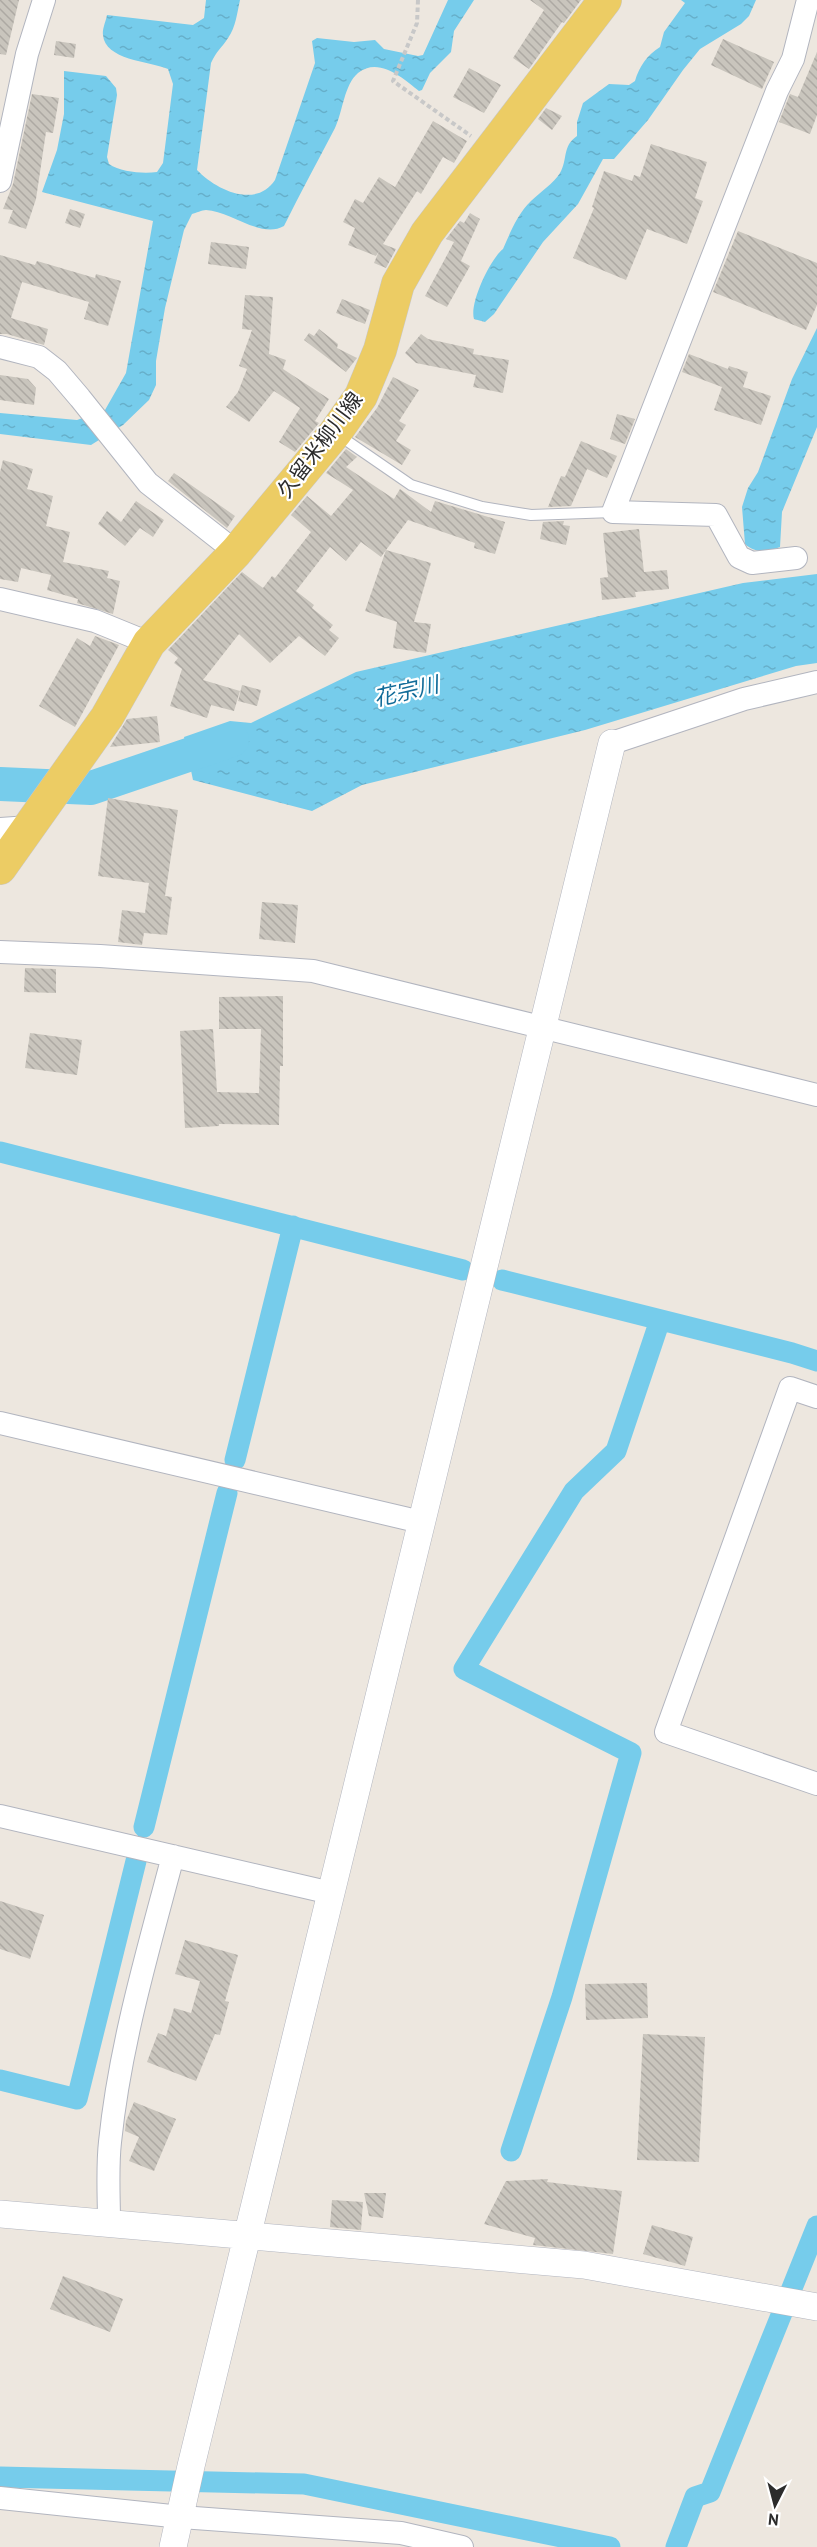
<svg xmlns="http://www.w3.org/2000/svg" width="817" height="2547" font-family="'PT Sans','Noto Sans JP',sans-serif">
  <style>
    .water { fill: url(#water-ripples) }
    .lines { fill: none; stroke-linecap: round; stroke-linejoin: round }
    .canal { stroke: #76cceb; stroke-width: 21 }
    .river { stroke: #76cceb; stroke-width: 34 }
    .building { fill: url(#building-back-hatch) }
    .service-casing { stroke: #b2b5bf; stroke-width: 12 }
    .minor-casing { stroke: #b2b5bf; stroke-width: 24 }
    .tertiary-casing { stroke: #b2b5bf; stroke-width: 28 }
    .primary-casing { stroke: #c8c8c8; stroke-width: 34 }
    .path { stroke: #c8c8c8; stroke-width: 4; stroke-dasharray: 4.5 3; stroke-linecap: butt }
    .service { stroke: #fff; stroke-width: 10 }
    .minor { stroke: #fff; stroke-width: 22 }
    .tertiary { stroke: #fff; stroke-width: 27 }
    .primary { stroke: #eccc64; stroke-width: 33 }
    .labels { text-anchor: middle; stroke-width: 4.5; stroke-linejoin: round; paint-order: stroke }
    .street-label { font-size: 21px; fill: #2c2c2c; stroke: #fff }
    .water-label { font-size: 22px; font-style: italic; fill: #126c99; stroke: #fff }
  </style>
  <defs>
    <pattern id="water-ripples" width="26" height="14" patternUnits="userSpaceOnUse" patternTransform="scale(1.5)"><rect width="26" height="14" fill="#76cceb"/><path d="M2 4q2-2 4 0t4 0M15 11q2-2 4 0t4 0" fill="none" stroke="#66afca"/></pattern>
    <pattern id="building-back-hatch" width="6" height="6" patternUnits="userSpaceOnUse" patternTransform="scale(1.5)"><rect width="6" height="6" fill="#c9c5bd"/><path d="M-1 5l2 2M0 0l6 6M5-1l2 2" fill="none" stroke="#ada9a3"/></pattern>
  </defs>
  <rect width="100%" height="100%" fill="#ede7df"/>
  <path class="water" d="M206 0H240C237 13 236 27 228 38 221 49 217 50 211 63L197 170C216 190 256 209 275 180L315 63 312 41 317 38 354 42 375 40 384 49 418 56 423 55 448 0H474L454 31 451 52 430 73 422 90 419 91C404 79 379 56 358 73 344 85 343 111 335 128 318 161 300 193 284 226 261 239 230 211 206 210 202 210 196 213 192 214L184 230 165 308 156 361V385L149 400 123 425 91 445 0 434V413L77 420 105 410 126 373 153 221 42 192 57 150 64 114V71L106 76 116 88 117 95 107 157 109 164C121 172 143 174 157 172L163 163 173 84 168 69C148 61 105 60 103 35 102 29 106 21 107 15L193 25 204 18Z
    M681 0H756L749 16 741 24 700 49 683 70 648 120 614 159H603L578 204 543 242 494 314 485 322 474 319C469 303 491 258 503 249 510 233 518 213 531 201 539 193 554 183 560 173 568 159 562 146 577 136V122L583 103 609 84 629 85 635 81C639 67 647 55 660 47L664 32 685 3Z
    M817 328V427L782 512 780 547C768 552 754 553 745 544L742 507 748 488 758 472 792 379Z
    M817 574V663L796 666 585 730 362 785 312 811 193 780 184 737 230 721 251 723 356 672 743 583Z"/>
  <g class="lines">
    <path class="canal" d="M0 1152 463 1270
      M502 1280 792 1353 817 1361
      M235 1460 293 1226
      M144 1827 227 1493
      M0 2080 77 2099 136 1861
      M511 2151 562 1997 631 1753 464 1669 574 1491 616 1451 660 1320
      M0 2477 304 2484 610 2547
      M676 2547 695 2497 710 2492 817 2226"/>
    <path class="river" d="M0 784 91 788 232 740"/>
  </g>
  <path class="building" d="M0 0H19L6 55 0 54Z
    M530 0H581L564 23 562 22 529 69 513 58 544 10Z
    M723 39 774 62 762 89 711 65Z
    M56 41 76 44 74 58 54 55Z
    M817 52V115L810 134 779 122 790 94 798 97Z
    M469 68 501 85 484 113 453 97Z
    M32 94 59 98 53 133 46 132 36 199 26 229 8 223 13 210 3 209 13 184Z
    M546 108 562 116 552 130 538 119Z
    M433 121 467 141 454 163 443 157 421 194 417 191 383 244 396 249 386 268 374 263 379 251 376 256 348 245 355 228 343 222 355 199 363 203 379 177 395 187Z
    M651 144 707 162 695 198 703 201 687 244 647 229 626 280 573 258 594 208 592 207 604 171 632 181 634 175 640 177Z
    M70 209 85 214 80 228 65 223Z
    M470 213 480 219 461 261 470 266 447 307 425 296 454 242 446 239 460 221 464 223Z
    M738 231 817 263V305L806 330 713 292Z
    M211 242 249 247 246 269 208 264Z
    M0 255 35 265 37 261 95 278 96 274 121 281 108 326 84 319 89 302 22 282 11 318 48 329 44 345 7 334H0Z
    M245 295 273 297 269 354 286 360 283 369 329 399 315 421 319 423 295 452 279 442 300 408 274 391 249 422 226 407 238 392 247 369 239 366 252 330 242 329Z
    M342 299 370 310 365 324 336 313Z
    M319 329 338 344 337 348 357 358 346 372 304 340 309 333 314 336Z
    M421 334 428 339 474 349 473 354 509 360 503 393 473 387 476 375 416 363 405 353Z
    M689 354 728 369 729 366 748 372 743 387 771 396 761 425 714 410 722 387 682 372Z
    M0 375 28 379 36 388 34 405 0 400Z
    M393 377 419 390 399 421 406 425 396 441 411 450 402 465 355 437 377 408Z
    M617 414 635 419 625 444 610 439Z
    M581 441 617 456 607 478 587 469 571 506 548 507 561 476 565 477Z
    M346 449 357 457 346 467 394 499 400 489 431 512 435 501 505 522 495 554 474 548 475 543 408 520 381 557 361 542 346 561 330 547 296 591 314 605 312 608 333 625 329 630 339 638 325 656 299 636 270 663 239 634 203 680 240 691 234 711 211 705 207 718 170 706 182 669 174 663 178 658 168 650 242 572 263 588 272 576 275 578 311 532 291 515 307 496 331 516 353 490 326 473Z
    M3 460 33 469 27 489 53 496 46 526 70 532 63 562 109 571 107 578 120 581 113 614 77 603 78 599 47 590 51 575 21 568 18 582 0 579V472Z
    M174 473 235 516 227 528 168 481Z
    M136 501 164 520 153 537 140 528 125 546 98 524 107 511 121 522Z
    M564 521 563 525 570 526 566 545 540 539 543 522Z
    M639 529 644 572 667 570 669 589 635 592 636 597 602 600 600 578 608 577 603 533Z
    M386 550 431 563 414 622 431 624 426 653 393 648 397 622 365 611Z
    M95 636 119 645 75 727 39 706 77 638 90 646Z
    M242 685 261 690 257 706 238 701Z
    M157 716 160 742 110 747 127 719Z
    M108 798 178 810 165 896 172 897 167 935 144 933 142 945 118 942 122 910 145 913 149 883 98 876Z
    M262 902 298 905 295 943 259 939Z
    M25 968 56 969V993L24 992Z
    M283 996V1066H280L279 1125 219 1124V1126L185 1128 180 1031 213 1029 217 1092 259 1093 261 1029H219V997Z
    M30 1033 82 1040 77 1075 25 1068Z
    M0 1901 44 1915 30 1959 0 1949Z
    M185 1940 238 1955 225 2001 229 2002 220 2035 215 2034 196 2081 147 2062 158 2033 166 2036 174 2008 191 2013 200 1981 175 1974Z
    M647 1983 648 2018 586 2020 585 1984Z
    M643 2034 705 2037 699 2162 637 2160Z
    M134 2102 176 2119 154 2171 129 2161 139 2137 125 2131 126 2121Z
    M548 2179 547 2182 622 2191 613 2254 533 2245 535 2238 484 2224 506 2181Z
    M364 2193H386L383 2218 369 2216Z
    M332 2200 363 2202 361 2230 330 2227Z
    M652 2225 693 2237 685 2266 643 2254Z
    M63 2276 123 2299 110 2332 50 2309Z"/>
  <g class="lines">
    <g class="service-casing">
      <path id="service" d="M337 434 411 485 482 507 531 515 613 512"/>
    </g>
    <g class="minor-casing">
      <path id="minor" d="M0 181 27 54 44 0
        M0 347 39 357 57 371 80 398 148 483 236 552
        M796 558 752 563 739 557 716 515 613 512 777 91 793 59 808 0
        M0 599 95 621 149 643
        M612 743 744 699 817 682
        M0 829 29 827
        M0 952 100 956 313 971 817 1095
        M817 1397 790 1388 666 1732 817 1784
        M0 1423 421 1522
        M0 1816 331 1893
        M109 2224C109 2197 107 2168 110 2142 120 2044 148 1951 173 1856
        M0 2498 181 2517 401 2533 462 2547"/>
    </g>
    <g class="tertiary-casing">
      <path id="tertiary" d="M0 2214 584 2265 817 2307
        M173 2547 191 2466 612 743"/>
    </g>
    <g class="primary-casing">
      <path id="primary" d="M0 868 107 717 149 643 236 552 335 433 361 396 380 350 398 284 427 233 605 0"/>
    </g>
    <path class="path" d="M418 0 417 23 393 81 471 136"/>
    <use href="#service" class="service"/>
    <use href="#minor" class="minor"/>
    <use href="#tertiary" class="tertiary"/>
    <use href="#primary" class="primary"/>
  </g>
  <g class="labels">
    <g class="street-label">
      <text transform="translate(320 445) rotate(-53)" y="7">久留米柳川線</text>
    </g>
    <g class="water-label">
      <text transform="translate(406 691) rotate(-13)" y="8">花宗川</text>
    </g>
  </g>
  <g transform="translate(775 2505) rotate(186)" stroke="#ffffff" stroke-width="4.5" paint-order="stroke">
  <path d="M0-4.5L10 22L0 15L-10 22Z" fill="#2c2c2c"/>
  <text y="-9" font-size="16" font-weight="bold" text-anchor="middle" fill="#2c2c2c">N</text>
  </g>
</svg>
